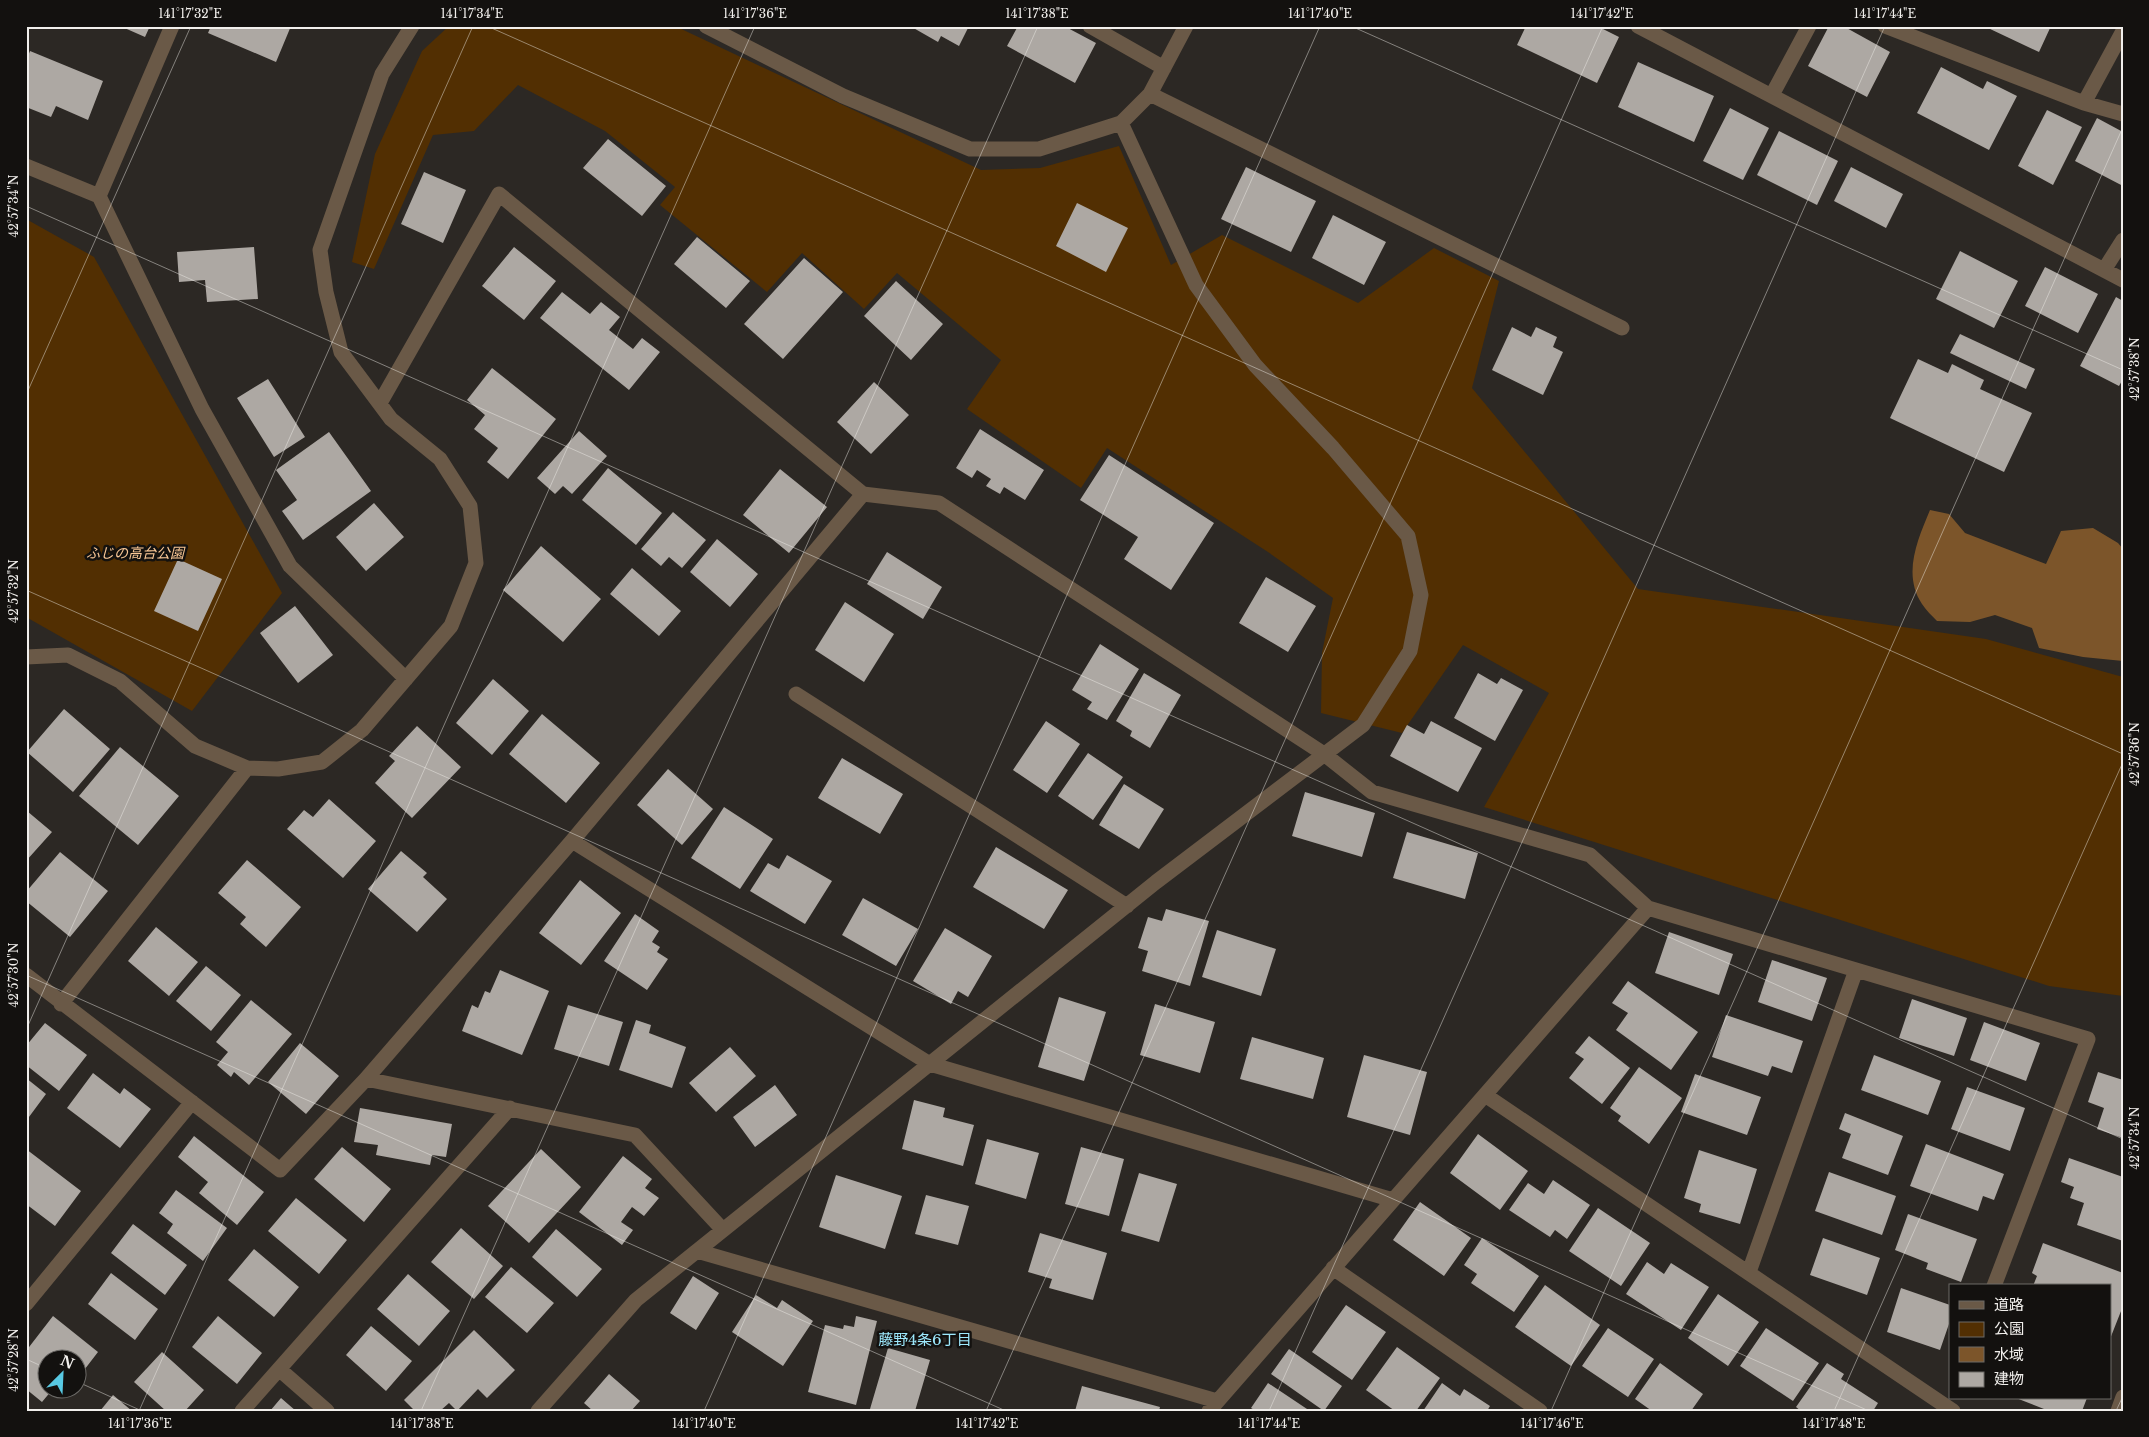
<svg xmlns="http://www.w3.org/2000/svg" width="2149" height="1437" font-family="'Libre Baskerville','Noto Sans JP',serif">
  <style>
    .green { fill: #522f02 }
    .water { fill: #7c552a }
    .building { fill: #ada8a3 }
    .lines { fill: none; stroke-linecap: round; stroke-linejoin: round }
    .street { stroke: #6a5947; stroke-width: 15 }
    .ticks { fill: none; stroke: #f1efec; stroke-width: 1; stroke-opacity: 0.45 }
    .labels { text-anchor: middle; stroke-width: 5; stroke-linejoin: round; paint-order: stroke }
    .park-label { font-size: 14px; font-style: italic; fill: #fac896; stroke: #13110f }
    .neighbourhood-label { font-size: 15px; fill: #9de9fd; stroke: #13110f }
    .neatline { fill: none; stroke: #f1efec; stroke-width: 2 }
    .ticks-label { font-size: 12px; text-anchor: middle; fill: #f1efec }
  </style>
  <rect width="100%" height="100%" fill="#2c2824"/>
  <path class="green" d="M449 26H675L981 170 1040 168 1119 146 1171 265 1222 235 1358 303 1434 248 1499 281 1472 388 1638 589 1986 639 2123 677V996L2049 986 1484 807 1549 693 1463 645 1402 733 1321 713 1322 653 1333 598 1268 552 1107 448 1081 488 967 409 1001 360 897 273 864 309 802 253 767 292 660 205 675 187 605 131 518 85 474 131 433 135 374 269 352 262 375 154 422 51Z
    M26 219 94 257 282 593 192 711 26 617Z"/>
  <path class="water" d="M1930 510 1949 514 1965 533 2046 564 2061 531 2093 528 2118 543 2123 549V661L2083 657 2039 648 2032 628 1995 615 1970 622 1937 621C1932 616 1926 610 1922 604 1902 574 1918 539 1930 510Z"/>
  <path class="building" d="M120 26H150L145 37Z
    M211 26H291L276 62 208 33Z
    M910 26H969L959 46 941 36 938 42Z
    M1018 26H1064L1096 43 1075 83 1007 46Z
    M1526 26H1597L1619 37 1597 83 1517 45Z
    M1829 26H1843L1890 52 1867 97 1808 66Z
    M1989 26H2051L2039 52 1988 28Z
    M30 51 103 81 88 120 56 106 51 117 26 107V61Z
    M1638 62 1714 96 1694 142 1618 107Z
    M1941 67 1983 89 1987 81 2017 96 1989 150 1917 113Z
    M1730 108 1769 128 1743 180 1703 161Z
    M2047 110 2082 127 2053 185 2018 166Z
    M2097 118 2123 132V186L2075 161Z
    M1779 131 1838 161 1817 205 1757 175Z
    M608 139 666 186 642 216 583 168Z
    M1246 167 1316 201 1291 252 1221 219Z
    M1851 167 1903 194 1886 228 1834 201Z
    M424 172 466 190 443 243 401 224Z
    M1077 203 1128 228 1106 272 1056 246Z
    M1333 215 1386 242 1364 285 1312 258Z
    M697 237 750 281 726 308 674 264Z
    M254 247 258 299 207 302 205 280 179 282 177 252Z
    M514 247 556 281 524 320 482 286Z
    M1960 251 2018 281 1994 328 1936 299Z
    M804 258 843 292 783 359 744 324Z
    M2045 267 2098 294 2078 333 2025 306Z
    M896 281 943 324 911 360 864 316Z
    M562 292 590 314 601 302 620 317 609 330 633 349 642 338 660 352 629 390 540 318Z
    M2116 297 2123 301V379L2119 386 2080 366Z
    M1512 327 1531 337 1536 327 1557 337 1553 347 1563 352 1543 395 1492 370Z
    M1960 334 2035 369 2026 389 1950 353Z
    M1918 359 1948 373 1952 364 1984 380 1980 389 2032 413 2004 472 1890 418Z
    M492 368 556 419 508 479 487 462 498 448 474 429 485 415 467 400Z
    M268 379 305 437 274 457 237 398Z
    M874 382 909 415 871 454 837 422Z
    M980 429 1044 470 1025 500 1004 487 1000 494 986 486 991 479 977 470 972 478 956 468Z
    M579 431 607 456 572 494 563 486 555 494 537 478Z
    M329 432 371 491 303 540 282 511 297 500 276 470Z
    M1109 455 1214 523 1171 590 1124 559 1138 537 1080 500Z
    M608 468 662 513 636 545 582 500Z
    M780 469 827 507 789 553 743 515Z
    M374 503 404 537 366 571 336 537Z
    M673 512 706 540 682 568 669 557 661 566 641 549Z
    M717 539 758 574 730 607 690 572Z
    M541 546 601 599 563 642 503 590Z
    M887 552 942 587 923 619 867 584Z
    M178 559 222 579 198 631 154 611Z
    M632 568 681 611 659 636 610 594Z
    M1266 577 1316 606 1288 652 1239 623Z
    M845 602 894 634 864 682 815 650Z
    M295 606 333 655 298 683 260 633Z
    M1100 644 1139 669 1107 720 1087 709 1092 702 1072 690Z
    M1144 673 1181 695 1150 748 1130 736 1132 731 1116 721Z
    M1478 673 1497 684 1501 678 1523 690 1495 741 1454 718Z
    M493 679 529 711 492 755 456 723Z
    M64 709 110 749 73 792 27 752Z
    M542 714 600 763 566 803 509 754Z
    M1046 721 1080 744 1047 793 1013 770Z
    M1431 721 1482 748 1458 792 1390 756 1407 725 1424 734Z
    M417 726 461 767 412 818 375 783 395 761 389 756Z
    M120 747 179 796 138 845 79 796Z
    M1088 753 1123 777 1093 820 1058 796Z
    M842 758 903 794 880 834 818 798Z
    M668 769 713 809 682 845 637 805Z
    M1124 784 1164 809 1139 849 1099 825Z
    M1305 792 1375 813 1362 857 1292 836Z
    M329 799 376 841 343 878 287 829 304 810 313 817Z
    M724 807 773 839 740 889 691 858Z
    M27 811 52 832 26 861V813Z
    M1407 832 1478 853 1465 899 1393 878Z
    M996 847 1068 890 1044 929 973 887Z
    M401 851 427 873 423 877 447 899 417 932 368 889Z
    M60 852 108 891 70 937 26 901V892Z
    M787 855 832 881 805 924 750 891 768 863 779 869Z
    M247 860 301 907 266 947 240 924 246 917 218 893Z
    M580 880 621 913 581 965 539 933Z
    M863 898 918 929 896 966 842 935Z
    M1166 909 1209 921 1190 986 1142 971 1148 951 1138 948 1148 917 1162 921Z
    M635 914 659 931 652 942 660 947 657 952 668 959 647 990 604 961Z
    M156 927 198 962 169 996 128 961Z
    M945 928 992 956 968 997 958 991 951 1004 913 981Z
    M1217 930 1276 949 1261 996 1202 977Z
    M1669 932 1733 954 1719 995 1655 973Z
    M1772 960 1827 978 1812 1021 1758 1002Z
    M206 966 241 995 211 1031 176 1001Z
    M500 970 549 991 522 1055 462 1031 472 1005 478 1008 485 991 490 993Z
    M1628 981 1698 1032 1671 1070 1616 1030 1628 1013 1612 1003Z
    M1059 997 1106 1012 1084 1081 1038 1067Z
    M1912 999 1967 1018 1954 1056 1899 1038Z
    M251 1000 292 1034 249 1085 234 1072 231 1077 217 1065 228 1052 216 1042Z
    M1155 1004 1215 1022 1200 1073 1140 1055Z
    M568 1005 623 1022 609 1066 554 1049Z
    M1726 1015 1803 1041 1792 1073 1772 1066 1768 1076 1712 1057Z
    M636 1020 651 1025 649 1033 686 1047 672 1088 619 1070Z
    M1984 1022 2040 1043 2026 1081 1970 1060Z
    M45 1023 87 1055 59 1091 26 1065V1046Z
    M1589 1036 1630 1068 1602 1104 1569 1078 1584 1059 1575 1053Z
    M1252 1037 1324 1058 1313 1099 1240 1079Z
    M300 1043 339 1076 306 1114 268 1082Z
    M730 1047 756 1076 716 1112 689 1083Z
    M1364 1055 1427 1072 1410 1135 1347 1117Z
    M1874 1055 1941 1081 1928 1115 1861 1090Z
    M1639 1067 1682 1098 1649 1144 1618 1121 1621 1116 1610 1108Z
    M2098 1072 2123 1080V1138L2097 1129 2104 1108 2088 1102Z
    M93 1073 120 1094 124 1088 151 1109 120 1148 67 1108Z
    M1695 1074 1761 1097 1747 1135 1681 1112Z
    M26 1078 46 1094 26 1121Z
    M775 1085 797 1115 755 1147 733 1117Z
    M1967 1087 2025 1108 2010 1151 1951 1129Z
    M914 1100 945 1108 943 1117 974 1125 963 1166 902 1149Z
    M360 1108 452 1124 446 1157 432 1155 430 1165 376 1155 378 1145 354 1142Z
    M1845 1113 1903 1136 1888 1175 1842 1158 1851 1134 1839 1129Z
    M1478 1134 1528 1171 1500 1210 1450 1173Z
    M194 1136 264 1192 237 1225 199 1193 208 1182 178 1157Z
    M987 1139 1039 1153 1026 1199 975 1184Z
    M1926 1144 2004 1174 1994 1200 1983 1196 1978 1211 1910 1186Z
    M342 1147 391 1189 364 1222 314 1179Z
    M1081 1147 1124 1159 1109 1216 1065 1204Z
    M26 1149 81 1191 55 1226 26 1204Z
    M541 1149 581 1187 529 1243 488 1206Z
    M1699 1150 1757 1169 1740 1224 1699 1212 1701 1204 1684 1198Z
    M623 1156 652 1179 645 1188 659 1198 644 1216 632 1207 621 1222 633 1230 622 1245 579 1212Z
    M2069 1158 2123 1177V1241L2077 1225 2084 1203 2070 1198 2074 1187 2061 1182Z
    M1829 1172 1896 1196 1882 1235 1815 1211Z
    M1139 1173 1177 1184 1159 1242 1121 1231Z
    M836 1175 902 1196 885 1249 819 1227Z
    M1553 1180 1590 1205 1567 1239 1555 1230 1550 1237 1509 1210 1528 1183 1544 1194Z
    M176 1190 227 1228 203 1261 167 1233 173 1224 159 1213Z
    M926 1195 969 1206 958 1245 915 1234Z
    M296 1198 347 1240 319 1274 268 1231Z
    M1420 1202 1471 1238 1444 1276 1393 1240Z
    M1598 1208 1650 1243 1621 1286 1569 1251Z
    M1908 1214 1977 1239 1961 1282 1926 1269 1928 1263 1895 1250Z
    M133 1224 187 1265 165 1295 111 1253Z
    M461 1228 503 1266 474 1299 431 1262Z
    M556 1229 602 1269 577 1297 532 1257Z
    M1040 1233 1107 1253 1093 1300 1049 1288 1052 1279 1028 1272Z
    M1482 1238 1539 1276 1514 1312 1471 1283 1477 1274 1464 1265Z
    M1823 1238 1880 1258 1867 1295 1810 1275Z
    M2043 1243 2123 1273V1306L2110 1339V1286H2033L2037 1276 2032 1273Z
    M254 1249 299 1287 274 1317 228 1280Z
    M1647 1262 1664 1274 1671 1263 1709 1287 1681 1330 1626 1294Z
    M511 1267 554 1303 527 1333 485 1297Z
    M111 1273 158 1309 135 1340 88 1304Z
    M408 1274 450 1311 419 1346 377 1309Z
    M693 1276 719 1293 696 1330 670 1313Z
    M1545 1285 1600 1325 1571 1366 1515 1327Z
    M1901 1288 1950 1305V1321L1940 1350 1887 1332Z
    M1718 1294 1759 1322 1728 1366 1688 1338Z
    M756 1295 777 1308 782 1300 813 1321 783 1366 732 1332Z
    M1346 1305 1386 1332 1352 1380 1312 1352Z
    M53 1316 98 1352 78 1378V1360H48V1390H52L42 1402 26 1389V1351Z
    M218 1316 262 1353 237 1384 192 1347Z
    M856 1316 877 1321 856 1405 808 1392 825 1325 843 1329 844 1325 854 1327Z
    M371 1326 412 1361 386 1391 346 1355Z
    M1608 1328 1654 1359 1628 1397 1582 1366Z
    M1766 1328 1819 1363 1793 1401 1740 1366Z
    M474 1330 515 1370 487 1398 478 1389 457 1411 449 1403 440 1411H415L404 1400Z
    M1397 1347 1440 1378 1416 1411H1395L1366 1390Z
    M888 1348 930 1360 915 1411H877L870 1409Z
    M1289 1349 1342 1386 1324 1411 1271 1374Z
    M162 1352 204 1390 185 1411H166L134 1382Z
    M1660 1363 1703 1394 1691 1411H1652L1635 1399Z
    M1827 1363 1844 1374 1841 1379 1878 1403 1873 1411H1801L1796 1407Z
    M609 1374 640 1401 631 1411H593L584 1403Z
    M1268 1383 1310 1411H1256L1251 1408Z
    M1442 1383 1460 1396 1464 1389 1490 1406 1487 1411H1423Z
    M1082 1386 1160 1407 1159 1411H1075Z
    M113 1395 132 1411H100Z
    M281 1398 296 1411H270Z
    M2016 1398H2087L2082 1411H2049Z"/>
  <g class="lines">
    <path class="street" d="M706 26 843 96 970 149H1039L1121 123 1150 94 1186 26
      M1090 26 1164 68
      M1638 26 2123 280
      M1885 26 2084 103 2123 114
      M1150 94 1622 328
      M1772 95 1809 26
      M2084 103 2123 31
      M26 166 99 196 202 409 290 566 406 679
      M99 196 172 26
      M2104 270 2123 240
      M380 403 499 194 863 494 939 503 1324 754 1372 792 1590 855 1648 908 2088 1039 1994 1286
      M26 657 68 655 120 681 195 746 247 768 278 769 322 762 362 730 451 626 476 563 470 506 440 459 391 419 341 352 326 292 320 250 382 74 412 26
      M796 694 1127 906
      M572 841 930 1064 1393 1200
      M26 975 280 1170 366 1079 635 1135 723 1230
      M61 1004 247 768
      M366 1079 572 841 863 494
      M1485 1095 1953 1411
      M697 1251 1217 1401
      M1333 1268 1540 1411
      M1749 1272 1856 970
      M26 1304 192 1102
      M279 1369 327 1411
      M242 1411 510 1108
      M538 1411 636 1300 1156 882 1363 725 1410 651 1421 595 1408 536 1333 448 1255 365 1196 285 1121 123
      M1209 1411 1648 908
      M2118 1411 2123 1397"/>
  </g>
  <path class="ticks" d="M487 26 2123 754M1351 26 2123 370M26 206 2123 1139M26 395 191 26M26 590 1869 1411M26 975 1006 1411M26 1030 473 26M26 1359 48 1369M78 1382 142 1411M139 1411 755 26M421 1411 1038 26M704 1411 1320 26M986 1411 1603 26M1269 1411 1885 26M1551 1411 2123 127M1834 1411 2123 762M2116 1411 2123 1396"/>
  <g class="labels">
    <g class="park-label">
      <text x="135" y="558">ふじの高台公園</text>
    </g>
    <g class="neighbourhood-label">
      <text x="925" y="1345">藤野4条6丁目</text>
    </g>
  </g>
  <rect width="2149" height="1437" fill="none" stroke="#13110f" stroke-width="55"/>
  <rect x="1949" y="1284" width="162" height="115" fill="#13110f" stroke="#6c6a67"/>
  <rect x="1959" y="1301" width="25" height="8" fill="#6a5947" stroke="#6c6a67"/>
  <text x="1994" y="1310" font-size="15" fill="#f1efec">道路</text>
  <rect x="1959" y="1322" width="25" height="15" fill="#522f02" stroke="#6c6a67"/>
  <text x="1994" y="1334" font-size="15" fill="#f1efec">公園</text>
  <rect x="1959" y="1347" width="25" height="15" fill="#7c552a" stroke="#6c6a67"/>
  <text x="1994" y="1360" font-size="15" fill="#f1efec">水域</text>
  <rect x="1959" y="1372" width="25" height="15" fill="#ada8a3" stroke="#6c6a67"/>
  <text x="1994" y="1384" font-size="15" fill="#f1efec">建物</text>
  <g transform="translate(62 1374) rotate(24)"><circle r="24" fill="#13110f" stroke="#6c6a67"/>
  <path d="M0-4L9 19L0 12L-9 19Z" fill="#58c9e3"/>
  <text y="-8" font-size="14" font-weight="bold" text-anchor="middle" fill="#f1efec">N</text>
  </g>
  <rect x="28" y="28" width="2094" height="1382" class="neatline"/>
  <g class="ticks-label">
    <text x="190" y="18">141°17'32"E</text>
    <text x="472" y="18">141°17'34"E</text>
    <text x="755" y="18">141°17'36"E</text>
    <text x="1037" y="18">141°17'38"E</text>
    <text x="1320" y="18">141°17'40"E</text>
    <text x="1602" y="18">141°17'42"E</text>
    <text x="1885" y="18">141°17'44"E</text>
    <text transform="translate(14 206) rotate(-90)" y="4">42°57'34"N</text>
    <text transform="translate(2135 369) rotate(-90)" y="4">42°57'38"N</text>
    <text transform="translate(14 591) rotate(-90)" y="4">42°57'32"N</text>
    <text transform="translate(2135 754) rotate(-90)" y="4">42°57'36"N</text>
    <text transform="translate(14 975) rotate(-90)" y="4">42°57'30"N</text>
    <text transform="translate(2135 1138) rotate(-90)" y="4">42°57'34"N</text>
    <text transform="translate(14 1360) rotate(-90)" y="4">42°57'28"N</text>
    <text x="140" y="1428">141°17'36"E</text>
    <text x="422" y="1428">141°17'38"E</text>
    <text x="704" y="1428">141°17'40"E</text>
    <text x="987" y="1428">141°17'42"E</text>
    <text x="1269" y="1428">141°17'44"E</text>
    <text x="1552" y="1428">141°17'46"E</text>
    <text x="1834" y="1428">141°17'48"E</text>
  </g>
</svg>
